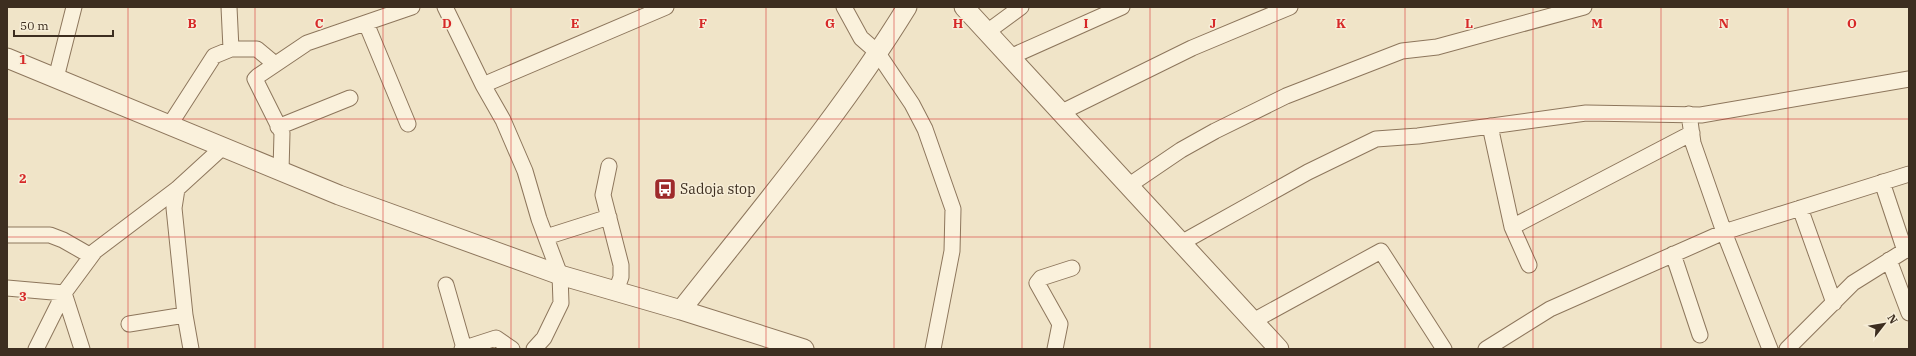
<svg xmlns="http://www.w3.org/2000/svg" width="1916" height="356" font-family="'IBM Plex Serif',serif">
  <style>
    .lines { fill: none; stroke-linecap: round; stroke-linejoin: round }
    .minor-casing { stroke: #8d765c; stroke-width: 17 }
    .tertiary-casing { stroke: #8d765c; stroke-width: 21 }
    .minor { stroke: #faf1dc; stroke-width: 15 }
    .tertiary { stroke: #faf1dc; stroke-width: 19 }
    .grid { fill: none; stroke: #d62828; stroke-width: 1; stroke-opacity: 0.55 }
    .labels { text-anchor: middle; stroke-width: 3; stroke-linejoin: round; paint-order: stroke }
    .poi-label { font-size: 14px; fill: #3d2e20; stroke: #f7eed8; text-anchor: start }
    .grid-label { font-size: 13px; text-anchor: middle; font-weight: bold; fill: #d62828; stroke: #f7eed8; stroke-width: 3; stroke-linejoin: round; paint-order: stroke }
  </style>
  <rect width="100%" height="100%" fill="#f0e4c8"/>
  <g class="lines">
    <g class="minor-casing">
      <path id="minor" d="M445 7 483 85 666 7
        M844 7 861 38 877 52 912 104 925 129 953 209 952 251 933 349
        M366 23 408 124
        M987 32 1021 7
        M231 49H257L275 64
        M1010 57 1122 7
        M56 78 74 7
        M483 85 503 120 525 171 539 219 560 275 561 303 544 338 534 349
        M1060 113 1192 48 1290 7
        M1689 114 1693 143 1724 232 1770 349
        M169 126 214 56 231 49 229 7
        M1490 126 1512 227 1529 265
        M278 127 350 98
        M609 166 603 195 621 265V277L616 291
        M281 171 282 133 255 79 258 76 307 43 412 7
        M1882 182 1905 251
        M1128 186 1181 150 1215 131 1286 96 1402 51 1437 47 1584 7
        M177 189 174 208 185 315 191 349
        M1800 208 1834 303
        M1512 227 1692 133
        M7 235H50L63 240 91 256
        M546 237 609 217
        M1181 243 1308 172 1376 139 1418 136 1586 113 1701 115 1909 79
        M1673 254 1700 335
        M1889 260 1909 313
        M446 285 464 348
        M7 288 64 293 82 349
        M1253 321 1381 251 1444 349
        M129 324 185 315
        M36 349 64 293 95 251 177 189 223 147
        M462 349 496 338 512 349
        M1055 349 1060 324 1037 283 1041 278 1072 268
        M1486 349 1550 309 1724 232 1909 174
        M1787 349 1853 283 1909 248"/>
    </g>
    <g class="tertiary-casing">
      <path id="tertiary" d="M964 7 1279 349
        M7 58 339 195 560 275 681 310 804 349
        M681 310C758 212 842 113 907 7"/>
    </g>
    <use href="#minor" class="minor"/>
    <use href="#tertiary" class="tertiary"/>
  </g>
  <path class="grid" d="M128 7V349M255 7V349M383 7V349M511 7V349M639 7V349M766 7V349M894 7V349M1022 7V349M1150 7V349M1277 7V349M1405 7V349M1533 7V349M1661 7V349M1788 7V349M7 119H1909M7 237H1909"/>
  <defs>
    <g id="bus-square" transform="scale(1.15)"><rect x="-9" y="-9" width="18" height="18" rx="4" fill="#9e2a2b" stroke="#f7eed8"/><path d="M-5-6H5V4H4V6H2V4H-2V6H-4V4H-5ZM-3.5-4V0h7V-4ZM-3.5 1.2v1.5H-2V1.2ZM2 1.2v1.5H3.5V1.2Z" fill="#fff"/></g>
  </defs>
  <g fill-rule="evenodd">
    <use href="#bus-square" x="665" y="189"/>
  </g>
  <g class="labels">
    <g class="poi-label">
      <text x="680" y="194">Sadoja stop</text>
    </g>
  </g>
  <g class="grid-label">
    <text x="192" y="28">B</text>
    <text x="319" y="28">C</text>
    <text x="447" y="28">D</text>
    <text x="575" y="28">E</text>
    <text x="703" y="28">F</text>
    <text x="830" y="28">G</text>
    <text x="958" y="28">H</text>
    <text x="1086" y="28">I</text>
    <text x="1213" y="28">J</text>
    <text x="1341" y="28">K</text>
    <text x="1469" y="28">L</text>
    <text x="1597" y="28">M</text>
    <text x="1724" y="28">N</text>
    <text x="1852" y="28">O</text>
    <text x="23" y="64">1</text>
    <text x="23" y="183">2</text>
    <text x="23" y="301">3</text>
  </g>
  <rect width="1916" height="356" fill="none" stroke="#3d2e20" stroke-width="16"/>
  <g transform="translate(1884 324) rotate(59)" stroke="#f7eed8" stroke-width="3" paint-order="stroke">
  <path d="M0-3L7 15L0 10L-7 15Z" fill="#3d2e20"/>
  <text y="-6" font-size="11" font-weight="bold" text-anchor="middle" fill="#3d2e20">N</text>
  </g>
  <path d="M14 30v6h99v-6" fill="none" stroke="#3d2e20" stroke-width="2"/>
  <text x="20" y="30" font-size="12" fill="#3d2e20" stroke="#f7eed8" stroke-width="3" paint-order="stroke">50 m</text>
</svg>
